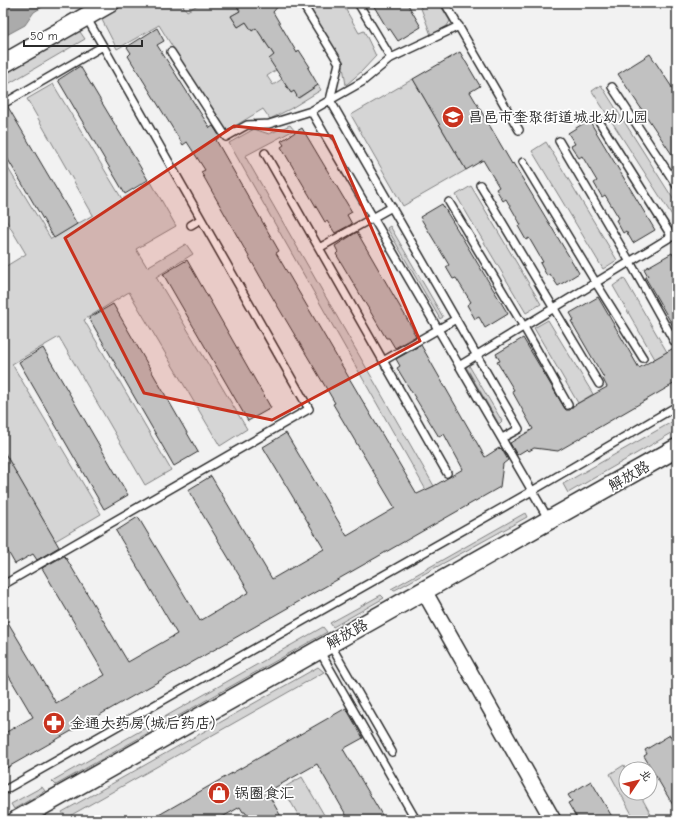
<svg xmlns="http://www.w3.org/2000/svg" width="680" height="823" font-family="'Comic Neue','LXGW WenKai TC',sans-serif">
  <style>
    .green { fill: #d5d5d5; stroke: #808080 }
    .water { fill: #ababab; stroke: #787878 }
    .building { fill: #c1c1c1; stroke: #2b2b2b }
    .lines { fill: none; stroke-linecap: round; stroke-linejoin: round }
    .service-casing { stroke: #2b2b2b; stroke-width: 10 }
    .minor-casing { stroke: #2b2b2b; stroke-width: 18 }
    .tertiary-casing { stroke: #2b2b2b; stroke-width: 21 }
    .service { stroke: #fff; stroke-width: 7 }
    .minor { stroke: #fff; stroke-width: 15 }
    .tertiary { stroke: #fff; stroke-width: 18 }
    .marked { fill: #c8321e; fill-opacity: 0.2; stroke: #c8321e; stroke-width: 3; stroke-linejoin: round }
    .labels { text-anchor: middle; stroke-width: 3.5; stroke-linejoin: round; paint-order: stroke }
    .poi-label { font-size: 15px; fill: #2b2b2b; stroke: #fff; text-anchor: start }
    .street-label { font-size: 15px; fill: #2b2b2b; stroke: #fff }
  </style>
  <rect width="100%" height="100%" fill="#f2f2f2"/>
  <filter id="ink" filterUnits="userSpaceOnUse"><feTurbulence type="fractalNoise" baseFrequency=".025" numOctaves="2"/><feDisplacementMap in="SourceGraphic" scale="8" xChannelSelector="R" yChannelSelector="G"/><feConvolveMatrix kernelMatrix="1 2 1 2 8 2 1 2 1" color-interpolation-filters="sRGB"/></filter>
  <g filter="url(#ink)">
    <path class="green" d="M128 3H181L187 11 201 3H235L240 11 231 16 238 27 246 22 252 31 256 28 274 55 276 70 267 76 273 85 282 79 291 93 295 90 299 98 318 85 321 90 290 109 270 119 263 109 225 132 159 25 117 49 101 18Z
      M307 3H342L359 33 364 31 376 56 362 71 346 85 342 61Z
      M419 3H439L450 21 447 26 431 35Z
      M78 29 85 39 3 87V73Z
      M413 79 466 170 403 206 351 115Z
      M53 84 122 199 151 182 176 226 136 249 147 267 186 244 193 254 156 277 247 429 220 446 129 292 84 320 171 470 145 485 59 337 12 364 101 514 55 541 3 450V268L26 254 3 215V160L51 239 93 215 27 99Z
      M601 85 677 205V223L592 91Z
      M290 125 294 130 245 156 434 486 426 490 229 143 254 129 269 134Z
      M546 142 617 260 603 269 532 151Z
      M471 186 541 304 526 313 456 195Z
      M390 226 443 317 440 319 387 228Z
      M624 278 667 352 655 359 613 286Z
      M548 320 593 394 578 403 534 328Z
      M468 364 502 421 499 424 465 365Z
      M677 419V430L568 493 563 484Z
      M525 513 527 517 395 590 391 589Z
      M381 595 384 598 333 627 330 623Z
      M323 627 327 632 56 785 52 781Z
      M318 667 324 672 66 818 62 812Z
      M624 765 626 770V793H639L654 820H635L610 774Z
      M302 777 327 820H301L283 788Z
      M42 787 45 791 14 809 11 804Z"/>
    <path class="water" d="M3 3H49L34 12 25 25 3 37Z"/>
    <path class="building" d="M235 3H281L273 12 297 53 299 50 310 67 308 68 318 85 298 98 294 91 291 93 269 59 274 55 256 28 252 31 246 22 238 27 231 16 240 11Z
      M372 3H407L421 27 398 41 390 29 388 30Z
      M157 28 164 41 157 45 210 128 213 126 220 137 216 140 279 251 276 253 417 494 434 486 463 469 444 434 439 437 397 368 400 366 396 359 421 345 485 457 499 448 500 449 501 448 508 460 503 464 500 487 3 770V734L33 717 3 666V614L56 703 105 675 42 568 64 556 66 558 128 662 177 634 116 531 138 517 200 621 249 592 188 490 211 476 272 579 324 549 263 447 286 433 347 536 395 508 333 404 335 403 261 278 201 172 205 170 187 142 183 145 128 56 131 53 127 47Z
      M460 52 480 86 470 92 512 164 513 163 579 273 558 286 550 274 547 276 540 263 543 262 529 238 526 240 518 226 521 225 506 199 503 201 496 189 499 187 483 160 466 170 413 79Z
      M650 54 677 95V162L618 74Z
      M80 66 148 180 125 194 58 80Z
      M8 107 77 224 54 238 3 151V109Z
      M589 120 655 230 633 243 626 231 623 233 616 220 619 218 605 195 602 197 594 183 597 181 582 156 579 158 571 146 575 144 568 133Z
      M302 128 352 212 347 215 352 224 335 233 327 221 325 222 281 147 284 145 281 141Z
      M442 204 508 314 485 328 479 317 475 319 467 305 471 302 456 278 453 279 446 267 449 265 420 217Z
      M357 232 414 331H413L416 336 395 348 389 338H386L336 254 338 252 335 246Z
      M672 253 677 262V333L645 277 648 276 644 269Z
      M187 260 271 408 248 421 163 274Z
      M598 297 639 368 677 346V382L558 451 534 448 529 451 527 449 517 455 510 443 533 429 512 391 514 390 497 362 500 361 496 354 523 338 564 407 566 410H570L573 406 607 387 603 379 604 378 571 321 574 320 570 313Z
      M113 304 198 452 174 466 89 318Z
      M43 348 128 495 104 509 19 362Z
      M3 450 59 547 37 560 33 554 15 564 3 543Z
      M346 708 363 738 343 749 385 820H349L317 764 267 792 283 820H250L245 812H243L240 807 217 820H150Z
      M670 735 677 747V812L644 756 647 754 645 750Z
      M591 781 614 820H578L568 803 572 801 568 795Z"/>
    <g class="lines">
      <g class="service-casing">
        <path id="service" d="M358 3 391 58 362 82 330 100 519 429 502 438
          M445 3 519 130
          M86 17 103 46
          M171 52 226 137 247 125 269 124 311 111 330 100 339 63 302 3
          M391 58 459 26
          M612 87 677 186
          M3 104 103 46 309 409 3 585
          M311 111 549 520
          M597 118 672 237
          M559 141 630 262 674 341
          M265 153 447 473
          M523 162 596 283 643 358
          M480 185 599 384
          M449 202 524 327 568 405
          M191 225 201 219
          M319 248 392 207
          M383 361 456 319
          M459 366 677 233
          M330 644 392 752
          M319 650 416 820
          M3 791 532 491 677 406"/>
      </g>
      <g class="minor-casing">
        <path id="minor" d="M424 591 553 820"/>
      </g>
      <g class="tertiary-casing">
        <path id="tertiary" d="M3 64 110 3
          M17 820 677 448"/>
      </g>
      <use href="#service" class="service"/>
      <use href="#minor" class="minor"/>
      <use href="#tertiary" class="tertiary"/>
    </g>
  </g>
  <path class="marked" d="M234 126 332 136 420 341 272 420 144 393 65 238Z"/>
  <defs>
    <g id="school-disc" transform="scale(1.15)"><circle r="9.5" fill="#c8321e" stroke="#fff"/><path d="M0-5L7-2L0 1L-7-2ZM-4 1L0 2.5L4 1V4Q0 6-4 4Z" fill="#fff"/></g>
    <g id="pharmacy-disc" transform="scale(1.15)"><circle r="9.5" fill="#c8321e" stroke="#fff"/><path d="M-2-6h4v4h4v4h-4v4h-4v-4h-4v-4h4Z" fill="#fff"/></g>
    <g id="shop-disc" transform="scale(1.15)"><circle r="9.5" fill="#c8321e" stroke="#fff"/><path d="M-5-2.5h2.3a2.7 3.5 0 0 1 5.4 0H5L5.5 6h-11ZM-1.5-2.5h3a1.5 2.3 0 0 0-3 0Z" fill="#fff"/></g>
  </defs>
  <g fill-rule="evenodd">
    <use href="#school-disc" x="453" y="117"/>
    <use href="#pharmacy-disc" x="54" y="723"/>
    <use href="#shop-disc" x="219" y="793"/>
  </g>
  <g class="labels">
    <g class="poi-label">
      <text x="468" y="122">昌邑市奎聚街道城北幼儿园</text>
      <text x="70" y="728">金通大药房(城后药店)</text>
      <text x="234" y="798">锅圈食汇</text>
    </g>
    <g class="street-label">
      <text transform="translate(629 476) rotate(-30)" y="5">解放路</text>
      <text transform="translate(347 634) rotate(-29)" y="5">解放路</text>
    </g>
  </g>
  <rect width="680" height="823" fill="none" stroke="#fff" stroke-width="16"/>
  <rect x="8" y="8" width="664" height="807" fill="none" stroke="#2b2b2b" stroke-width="1.5" filter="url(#ink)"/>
  <g transform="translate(638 781) rotate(55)"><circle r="19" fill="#ffffff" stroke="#aaaaaa"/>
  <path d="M0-3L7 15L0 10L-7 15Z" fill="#c8321e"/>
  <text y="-6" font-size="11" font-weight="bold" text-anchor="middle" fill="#2b2b2b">北</text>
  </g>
  <path d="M24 40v6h118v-6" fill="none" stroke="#2b2b2b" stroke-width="2"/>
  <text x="30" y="40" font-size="12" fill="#2b2b2b" stroke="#ffffff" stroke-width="3" paint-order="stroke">50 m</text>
</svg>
